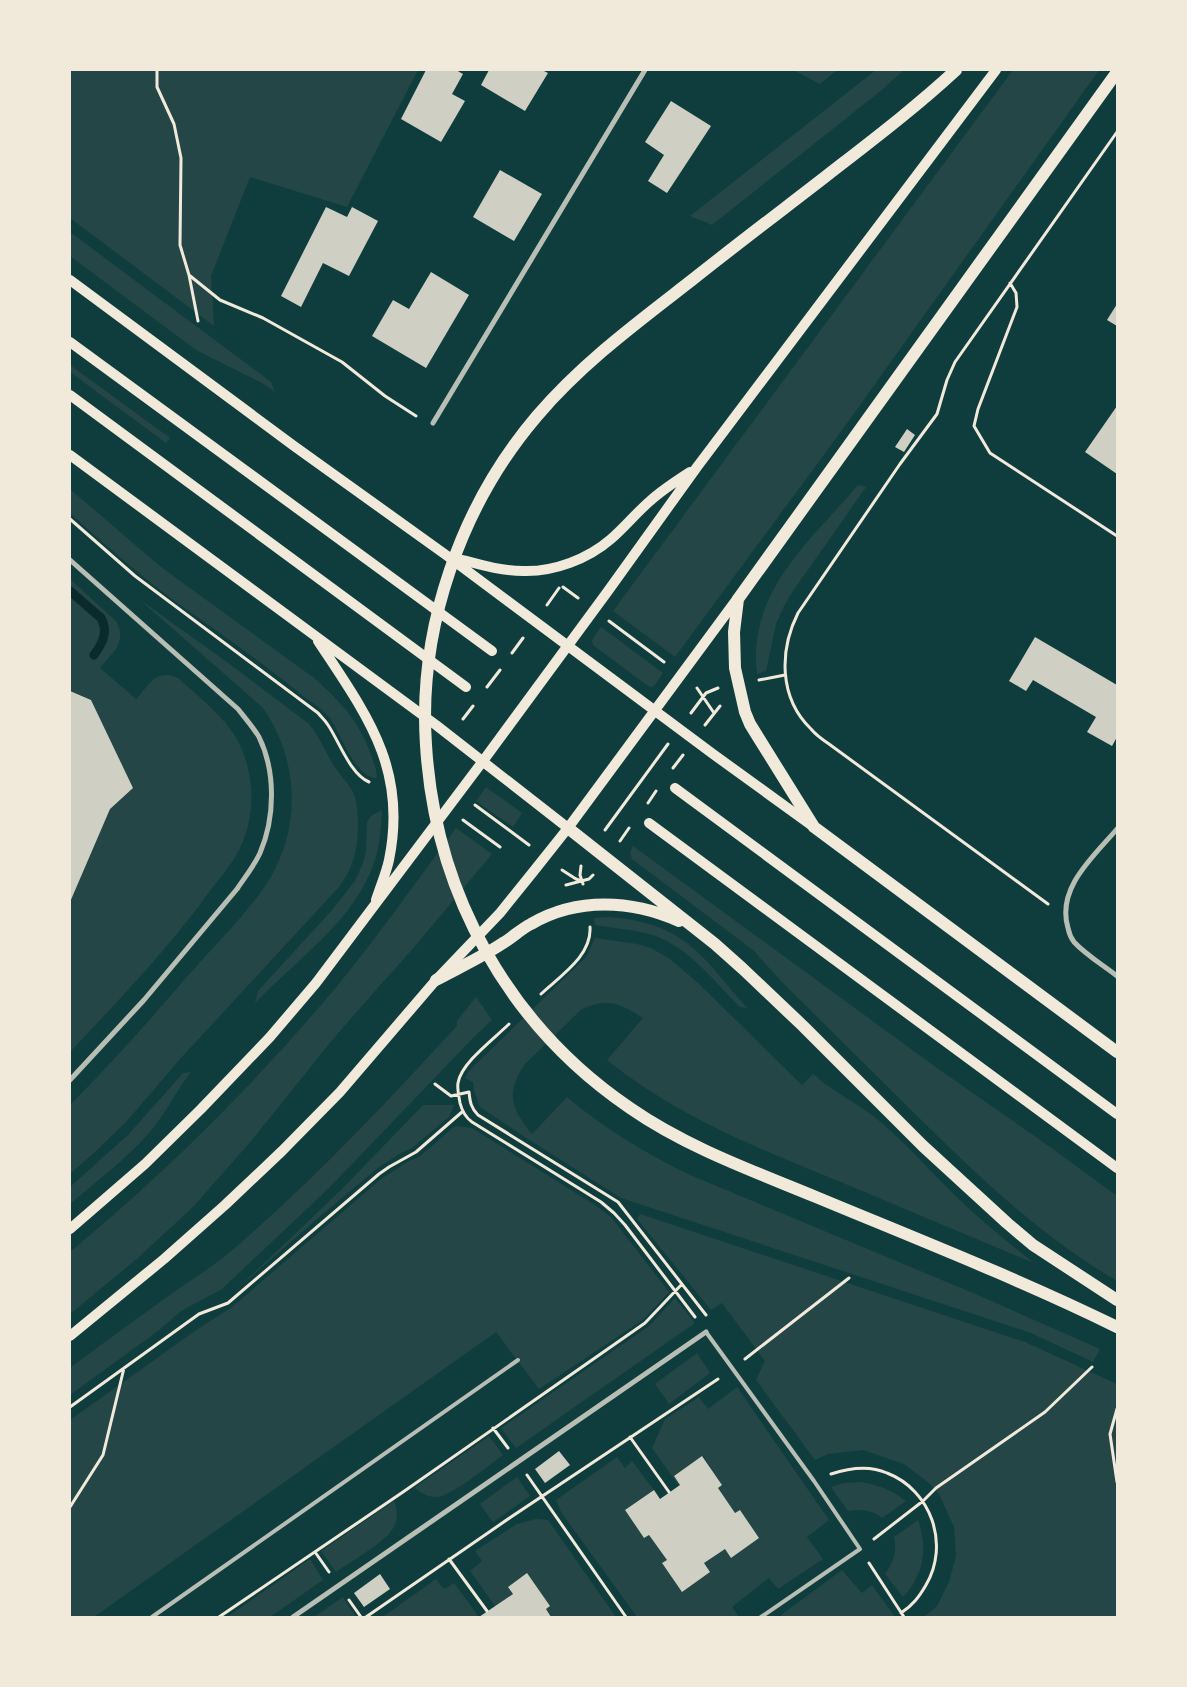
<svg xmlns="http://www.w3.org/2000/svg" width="1187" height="1687" font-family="Lato,sans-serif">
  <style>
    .green { fill: #244646 }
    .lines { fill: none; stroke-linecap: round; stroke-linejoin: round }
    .stream { stroke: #0a2a2b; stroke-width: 9 }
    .building { fill: #cfcfc3 }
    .path { stroke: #f1e9da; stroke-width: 3 }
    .service { stroke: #b8beb3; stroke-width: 4 }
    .minor { stroke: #b8beb3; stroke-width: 5 }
    .secondary { stroke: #f1e9da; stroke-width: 10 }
    .primary { stroke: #f1e9da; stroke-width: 12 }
  </style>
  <rect width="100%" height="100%" fill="#0f3d3e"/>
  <path class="green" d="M70 70H418L347 207 250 177 211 276 214 326 70 218Z
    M793 70H837L820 84Z
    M876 70H904L878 93 712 225 690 216Z
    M1013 70H1099L848 422 675 657 613 611Z
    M70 232 271 382 275 392 262 383 196 350 70 256Z
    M70 365 170 438 166 443 70 372Z
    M858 485 866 487 791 594 783 608 776 624 766 671 757 674C747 591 810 542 858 485Z
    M70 489 161 567 314 678C339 700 358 720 370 752 373 760 377 770 377 778 357 780 340 734 332 721 325 711 313 703 303 696 261 661 216 631 172 599 136 572 103 543 70 513Z
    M70 579 117 622 120 632V639L117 648 100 668 136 699C150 684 156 668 178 678 203 701 233 722 244 755 254 783 254 814 243 841 237 858 223 874 212 888 170 947 119 1000 70 1052Z
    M139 599 235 668 309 724C318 735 324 748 331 761 337 772 347 781 353 792 360 807 359 841 354 857 351 869 345 879 338 888L181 1058 126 1122 94 1153 70 1174V1105C113 1062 153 1016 193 970 217 943 244 917 265 886 302 831 300 762 263 708Z
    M601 627 663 673 654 686 652 687 648 686 593 645 592 640Z
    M486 787 522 813 513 827 476 801Z
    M382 810C381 827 380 844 375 860 355 921 298 958 255 1003L258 991 333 909 355 881 363 863 366 851 367 822 371 816Z
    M456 828 492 854 416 945 337 1034 252 1140 193 1207 139 1257 70 1314V1252C165 1173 253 1086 333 991 376 939 416 882 456 828Z
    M633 846 937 1068 1053 1149 1117 1196V1281C1040 1236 976 1174 913 1112 869 1068 825 1025 781 981L753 950 632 859 630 853Z
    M610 917C686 924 701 955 747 1008L740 1007C712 979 685 942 645 933 629 929 612 928 595 925L594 918Z
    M595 938 637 944 651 948 670 959 698 983 802 1085 813 1074C834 1093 860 1104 882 1123 912 1149 937 1179 966 1206 988 1226 1011 1245 1034 1263 966 1235 899 1206 831 1178 752 1146 674 1114 607 1060L643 1018C619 1003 609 998 582 1009L524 1065C505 1095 512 1109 532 1134L567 1097C605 1129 645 1153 690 1175L973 1293 1100 1349 1093 1362 1031 1333 621 1198 528 1139 480 1107 474 1091 473 1082 465 1078 468 1072 586 957Z
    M476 997 492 1020 473 1038 329 1188 222 1289 181 1311 158 1331 70 1395V1368C104 1342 139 1317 174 1292 192 1279 212 1267 229 1253 311 1183 384 1105 457 1026V1021Z
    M191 1072C176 1091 166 1113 150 1132 127 1158 97 1181 70 1204V1187L128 1135 183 1073Z
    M423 1105H454L449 1117 412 1148 401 1153 379 1167 324 1213 237 1289 342 1189Z
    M455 1126 472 1128 595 1205 611 1217 669 1292 644 1319 539 1389 496 1332 94 1617H70V1420L199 1328 232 1307 381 1179 409 1161 419 1157Z
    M640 1214 1025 1342 1117 1384V1617H924L937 1606 949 1582 956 1556 954 1527 939 1494 929 1483 904 1464 863 1450 828 1454 815 1460 756 1380 765 1361 722 1303 711 1310 637 1219Z
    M675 1298 695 1323 516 1448 501 1428 649 1326Z
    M697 1353 710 1373 669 1404 655 1384Z
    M737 1387 829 1520 807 1537 823 1559 778 1589 769 1578 732 1607 739 1617H637L561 1512 556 1500 617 1457 625 1468 632 1461 654 1490 625 1510 644 1538 649 1535 667 1560 662 1564 682 1591 710 1572 704 1563 725 1549 731 1558 759 1538 740 1510 735 1513 718 1488 722 1485 703 1456 674 1476 680 1485 679 1486 652 1448 665 1419 699 1397 708 1409Z
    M489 1436 503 1455C489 1465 451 1497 436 1497 427 1497 420 1492 414 1488Z
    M517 1477 530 1496 493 1522 480 1504Z
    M861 1482C878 1485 892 1490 906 1501L882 1518C872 1510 860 1509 848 1511L831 1487 844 1483Z
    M394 1501C398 1510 398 1523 391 1531 382 1544 350 1562 336 1572L321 1551Z
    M536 1519 548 1520 616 1617H551L546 1609 550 1606 527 1574 508 1587 513 1594 495 1606 470 1571 482 1561 475 1551 517 1524Z
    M918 1520C928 1549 924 1575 903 1597L885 1574C894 1562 897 1551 894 1537Z
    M310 1559 323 1580 270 1617H227Z
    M842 1570 862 1593 872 1585 895 1617H783L781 1615Z
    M436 1579 444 1589 454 1583 479 1617H384V1616Z
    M343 1597 355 1616 353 1617H314Z"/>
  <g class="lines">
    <path class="stream" d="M70 591 101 618C109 632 102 644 94 655"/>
  </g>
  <path class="building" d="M426 70H456L463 74 452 94 465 101 441 142 401 119Z
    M489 70H542L548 73 525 111 481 85Z
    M671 101 711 126 667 193 648 181 664 155 645 142Z
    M500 170 542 194 514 241 473 217Z
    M326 207 347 217 352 207 378 221 349 276 323 263 301 307 281 296Z
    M431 272 469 295 426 368 372 336 393 300 409 309Z
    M1117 304V326L1107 320Z
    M1117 406V474L1085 452Z
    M907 429 915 435 904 452 895 447Z
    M1035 637 1117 685V737L1112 746 1087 732 1096 717 1033 680 1026 691 1009 681Z
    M70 691 91 700 133 788 110 809 70 902Z
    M559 1451 570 1465 545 1483 535 1469Z
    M702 1456 722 1485 718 1488 735 1513 740 1510 759 1538 731 1558 725 1549 704 1563 710 1572 682 1592 662 1563 667 1560 649 1535 644 1538 625 1510 654 1490 660 1499 680 1485 674 1476Z
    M527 1573 550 1606 546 1609 551 1617H479L513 1594 508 1587Z
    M380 1574 390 1589 364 1607 354 1593Z"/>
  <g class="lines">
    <path class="path" d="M157 70V87L174 124 181 158 180 245 189 275 198 321
      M189 275 220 300 263 318 342 362 385 396 416 416
      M1010 283 1016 293 1017 307 978 409 974 426 990 453 1117 536
      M70 519 135 576 318 713C321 717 325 720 328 725 339 741 350 774 369 782
      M563 587 578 598
      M547 605 559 588
      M609 621 664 662
      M512 653 523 638
      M759 680 785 675
      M487 687 500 670
      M697 688 714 713
      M691 713 706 693 718 688
      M463 719 473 706
      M705 725 720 706
      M673 768 683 755
      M648 803 656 791
      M475 805 529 845
      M463 820 500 847
      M605 830 668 744
      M620 841 629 828
      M581 866 580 875 583 884
      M562 870 576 879 581 881
      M566 885 589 879 593 875
      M1048 904 829 744C823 740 816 735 811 729 779 698 779 651 798 613L900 464 937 414 947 380 955 362 1117 132
      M541 994C560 976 592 956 590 927
      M509 1024C495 1038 461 1063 458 1083 457 1089 459 1097 460 1103 462 1111 465 1117 472 1122L601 1202 614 1213 625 1225 695 1317
      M435 1084 451 1096 469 1092C470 1102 471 1108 478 1115L618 1202 706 1315
      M745 1359 849 1278
      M70 1407 199 1314 228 1303 379 1174 389 1167 416 1152 462 1112
      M1117 1409 1110 1434 1117 1482
      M493 1428 508 1448
      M630 1437 669 1492
      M831 1474C849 1468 869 1465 887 1473 931 1490 950 1544 926 1585 919 1597 913 1605 901 1613
      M527 1475 626 1617
      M70 1507 103 1455 124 1368
      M874 1539 923 1501 936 1488 1045 1412 1092 1367
      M315 1552 329 1572
      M449 1559 487 1611
      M869 1563 904 1617
      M349 1600 361 1617
      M219 1617 403 1492 645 1323 682 1284
      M366 1617 511 1517 718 1379"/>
    <path class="service" d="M706 1332 814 1481 860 1549 761 1617
      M152 1617 518 1360"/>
    <path class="minor" d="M433 423 645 70
      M70 560 238 709C245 718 253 727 259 737 276 772 275 818 260 853 254 866 245 877 237 889L144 1000 70 1080
      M1117 829C1094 856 1056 888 1068 928 1069 933 1071 938 1074 942 1086 955 1103 965 1117 976
      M293 1617 706 1332"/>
    <path class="secondary" d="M70 280 294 446 446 555 713 754 811 825
      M70 342 492 651
      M70 395 466 687
      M70 455 436 725 568 828
      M451 557C475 563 498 571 523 571 554 572 588 559 611 539 625 527 636 513 650 501 662 490 676 481 690 472
      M318 641C366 714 408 768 389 860 386 874 380 887 376 900
      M675 788 1117 1114
      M649 823 1117 1168
      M70 1229 145 1164 201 1109 270 1037 316 983 483 761 608 591 697 467 996 70
      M70 1336 164 1259 225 1205 282 1151 340 1092 436 980 500 913 533 872 568 828 737 599"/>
    <path class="primary" d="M956 70C915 108 870 142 825 177 781 211 736 245 692 280 638 322 582 363 537 416 461 505 418 628 426 745 435 893 508 1025 630 1108 686 1147 753 1171 816 1197 917 1239 1019 1279 1117 1327
      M1117 72 738 599 734 632 735 668 745 712 750 724 758 737 814 827 1117 1052
      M568 828 715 944 743 969 803 1026 923 1146 1007 1223 1033 1245 1117 1300
      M436 980C458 968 482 957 503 943 513 937 521 929 531 924 577 897 632 900 679 921"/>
  </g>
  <rect width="1187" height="1687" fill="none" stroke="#f1e9da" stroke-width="142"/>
</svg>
